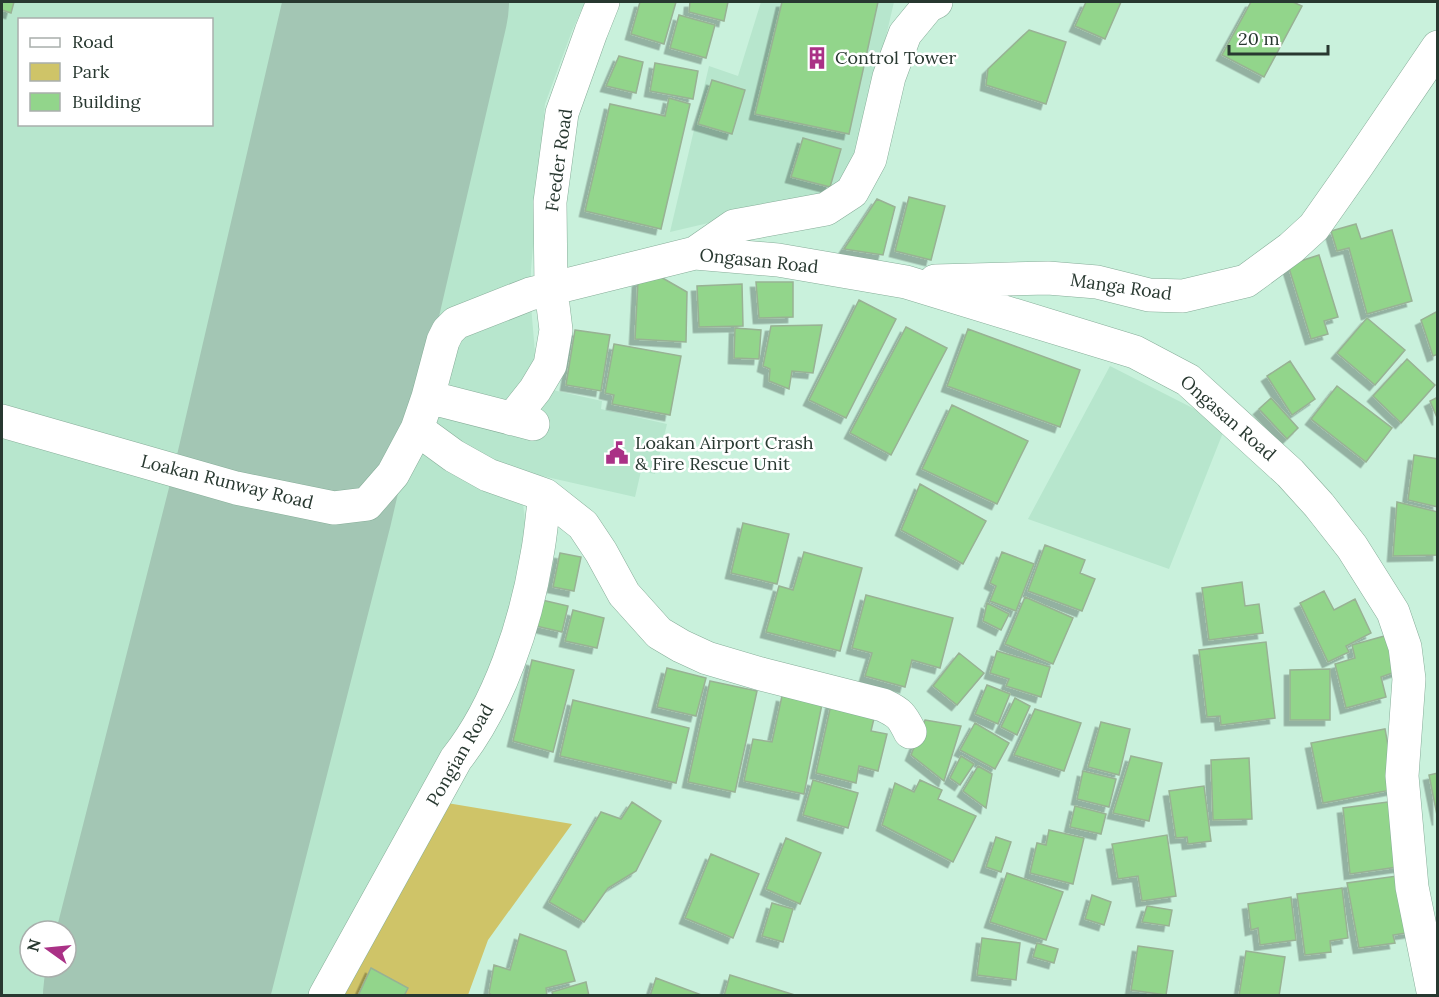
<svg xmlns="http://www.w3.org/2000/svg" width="1439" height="997" font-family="Lora,serif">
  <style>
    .built { fill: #b7e6cd; fill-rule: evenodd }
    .green { fill: #cfc468 }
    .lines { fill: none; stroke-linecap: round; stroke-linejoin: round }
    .runway { stroke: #a3c6b4; stroke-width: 224 }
    .building { fill: #92d58b; stroke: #98b294; stroke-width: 1.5; filter: url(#shadow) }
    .minor-casing { stroke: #87ad99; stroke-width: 34 }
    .minor { stroke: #fff; stroke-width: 33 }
    .labels { text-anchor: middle; stroke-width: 5; stroke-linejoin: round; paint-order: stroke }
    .poi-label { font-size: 18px; fill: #283830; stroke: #fff; text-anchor: start }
    .street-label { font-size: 18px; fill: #283830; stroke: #fff }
  </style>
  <defs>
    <filter id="shadow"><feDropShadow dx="-5.5" dy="5.5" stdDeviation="0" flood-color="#0004"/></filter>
  </defs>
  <rect width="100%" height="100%" fill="#c9f1dc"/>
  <path class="built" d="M2 2H585L572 31 545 104 531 270 530 294 537 376 548 389 602 401 601 409 667 424 655 474 641 471 635 497 529 473 523 504 526 528 523 556 488 683 310 995 2 996ZM20 20H212V124H20ZM30 931H66V967H30Z
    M761 2H894L850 190 670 232 709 66 738 76Z
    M1110 366 1226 425 1169 569 1028 519Z"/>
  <path class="green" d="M423 799 572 824 488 940 468 995 310 996Z"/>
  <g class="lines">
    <path class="runway" d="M155 996 282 498 397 2"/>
  </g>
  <path class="building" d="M2 2H14L11 13 2 10Z
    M640 2H676L664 44 631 34Z
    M690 2H728L724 21 689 12Z
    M782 2H878L849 134 755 114Z
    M1086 2H1121L1105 39 1075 26Z
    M1251 2H1293L1302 6 1264 77 1222 55Z
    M679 15 715 25 706 58 670 48Z
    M1029 30 1066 42 1046 104 986 85 988 69Z
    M619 56 643 62 636 93 606 86Z
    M655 63 698 71 693 99 650 91Z
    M712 80 745 90 732 134 698 124Z
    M669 98 690 104 661 229 585 211 610 104 665 116Z
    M803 138 841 149 830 187 791 177Z
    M909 197 945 206 931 260 895 251Z
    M877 199 895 207 883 255 844 249Z
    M1356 224 1361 239 1392 230 1412 301 1367 314 1349 248 1337 251 1331 231Z
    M1319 255 1338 317 1324 321 1328 334 1311 339 1288 265Z
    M659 276 687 292 686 342 635 339 638 281Z
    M756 282H793V317L759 318Z
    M742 284 743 326 699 327 697 286Z
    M859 300 896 319 846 418 809 400Z
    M1438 311V354L1433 356 1421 320Z
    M1367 318 1405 350 1375 385 1337 353Z
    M822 325 813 373 792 371 789 389 769 381 770 369 763 366 771 326Z
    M906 327 947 348 891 455 850 433Z
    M735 328 761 330 759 359 734 358Z
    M968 329 1080 370 1060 427 947 386Z
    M575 330 610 335 601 391 566 385Z
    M614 344 681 356 670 415 612 404 614 395 605 393Z
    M1407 359 1435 385 1401 423 1373 396Z
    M1290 361 1315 399 1292 415 1267 376Z
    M1337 386 1392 428 1366 462 1311 419Z
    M1438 397V420L1430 401Z
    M1271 398 1298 428 1287 439 1259 409Z
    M952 405 1028 441 997 504 922 469Z
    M1414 455 1438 459V507L1408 500Z
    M920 484 986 521 963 564 901 530Z
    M1397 502 1438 512V555L1393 556Z
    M743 523 789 534 777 584 731 573Z
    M1045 545 1085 560 1080 573 1095 579 1082 611 1028 591Z
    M804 552 862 568 840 651 766 632 779 586 793 590Z
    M1002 552 1034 564 1016 611 990 601 996 586 990 583Z
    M560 553 581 557 574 591 553 587Z
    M1242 582 1245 606 1259 604 1263 633 1209 640 1202 588Z
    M1324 591 1334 610 1355 599 1371 633 1346 646 1349 652 1328 662 1300 603Z
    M866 595 953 618 940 668 912 660 905 687 865 676 872 653 852 648Z
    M1025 597 1073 618 1053 664 1005 644Z
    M542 600 568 606 562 632 536 626Z
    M987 603 1009 614 1001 630 983 621Z
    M573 610 604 618 597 648 565 641Z
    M1388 635 1398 671 1381 677 1386 697 1346 708 1335 664 1355 658 1352 645Z
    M1266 642 1275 718 1221 725 1220 716 1207 717 1199 650Z
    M997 651 1050 667 1041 697 1006 686 1009 679 990 673Z
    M959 653 984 673 957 705 933 686Z
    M532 660 574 670 553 752 513 741Z
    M667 668 706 678 696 716 657 707Z
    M1330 669V720H1290V670Z
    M710 681 757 691 735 792 688 782Z
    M987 685 1010 694 998 724 975 714Z
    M782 696 822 704 804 794 744 781 753 739 772 742Z
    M1015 698 1030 706 1017 735 1001 727Z
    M573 700 689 728 676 783 560 756Z
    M832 700 876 710 871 731 887 734 878 771 859 766 856 783 816 773Z
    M1035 709 1081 723 1064 771 1014 755Z
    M925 720 961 726 944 781 911 755Z
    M1101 722 1130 729 1119 775 1088 767Z
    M975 723 1009 743 995 769 960 750Z
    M1385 729 1396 789 1323 803 1311 743Z
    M961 756 974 764 960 785 950 778Z
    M1131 756 1162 763 1149 821 1113 813Z
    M1249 758 1252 819 1213 820 1211 760Z
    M978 766 992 774 986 808 963 791Z
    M1083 771 1116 779 1109 807 1077 799Z
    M1438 773V820L1429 775Z
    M813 780 858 793 848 828 803 815Z
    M920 780 942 790 938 799 976 816 953 862 882 825 895 783 914 792Z
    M1204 786 1211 841 1188 844 1187 837 1176 838 1169 791Z
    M1395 801 1404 866 1350 874 1343 808Z
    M632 802 661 821 636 871 608 888 584 922 549 902 601 812 621 819Z
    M1075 806 1106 814 1101 834 1070 827Z
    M1049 830 1084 838 1073 884 1030 873 1037 843 1046 845Z
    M1167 835 1176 896 1142 901 1138 876 1118 879 1112 844Z
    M996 837 1011 842 1001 872 986 867Z
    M786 838 821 853 800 904 766 889Z
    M711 854 759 874 733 938 685 918Z
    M1007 873 1063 892 1046 940 990 922Z
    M1404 875 1412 932 1393 935 1395 943 1359 948 1347 883Z
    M1342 888 1348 938 1330 941 1331 952 1305 955 1297 894Z
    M1092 895 1111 902 1104 925 1085 919Z
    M1291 897 1296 940 1260 945 1258 928 1251 930 1248 904Z
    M772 903 793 909 783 942 762 936Z
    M1147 906 1172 910 1169 926 1142 922Z
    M520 934 566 951 575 981 546 988 547 996H493L489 993 494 965 510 970Z
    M982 938 1020 943 1016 980 977 975Z
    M1037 943 1058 949 1054 963 1033 957Z
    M1138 946 1173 951 1166 995 1131 990Z
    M1246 951 1285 957 1279 996H1239Z
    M371 968 408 988 404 996H358Z
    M730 975 798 996H724Z
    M656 978 704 996H650Z
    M586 982 589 996H553L552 992Z"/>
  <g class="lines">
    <g class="minor-casing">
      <path id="minor" d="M695 253 734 226 826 209 852 192 870 159 889 77 905 34 928 6 936 2
        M935 281 1048 278 1097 282 1149 295 1183 296 1246 281 1291 248 1314 227 1357 166 1438 47
        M428 397 533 424
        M512 419 535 390 550 365 556 330 551 289 550 202 562 113 591 32 603 2
        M2 421 236 488 334 508 367 504 393 474 417 429 428 397 443 341 448 331 456 323 530 294 695 253 778 260 906 282 1135 352 1188 380 1290 473 1319 505 1352 547 1393 612 1405 647 1409 679 1402 776 1412 887 1434 996
        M417 429 454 456 488 475 545 495 583 525 601 552 624 594 659 633 681 646 707 658 761 674 883 705C900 713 902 716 910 732
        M325 996 456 759C499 705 526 623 537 555 541 535 542 515 545 495"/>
    </g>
    <use href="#minor" class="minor"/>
  </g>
  <defs>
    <g id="building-bare" transform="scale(1.8)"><path d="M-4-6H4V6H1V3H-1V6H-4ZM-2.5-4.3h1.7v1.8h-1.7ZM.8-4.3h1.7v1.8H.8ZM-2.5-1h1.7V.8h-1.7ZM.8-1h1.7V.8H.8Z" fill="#aa3186" stroke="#fff" stroke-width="2.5" paint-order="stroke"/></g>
    <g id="civic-bare" transform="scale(1.8)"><path d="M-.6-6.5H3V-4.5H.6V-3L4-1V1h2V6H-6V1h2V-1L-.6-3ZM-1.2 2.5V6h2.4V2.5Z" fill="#aa3186" stroke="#fff" stroke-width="2.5" paint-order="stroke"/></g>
  </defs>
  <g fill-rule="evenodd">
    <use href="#building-bare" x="817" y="58"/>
    <use href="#civic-bare" x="617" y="453"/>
  </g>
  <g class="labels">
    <g class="poi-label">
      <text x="835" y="64">Control Tower</text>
      <text x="635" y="449">Loakan Airport Crash<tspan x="635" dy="21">&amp; Fire Rescue Unit</tspan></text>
    </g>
    <g class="street-label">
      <text transform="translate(559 160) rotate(-82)" y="6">Feeder Road</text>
      <text transform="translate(759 261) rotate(6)" y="6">Ongasan Road</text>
      <text transform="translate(1121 287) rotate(8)" y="6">Manga Road</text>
      <text transform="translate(1228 418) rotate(41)" y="6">Ongasan Road</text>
      <text transform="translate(227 482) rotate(14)" y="6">Loakan Runway Road</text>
      <text transform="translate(460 755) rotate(-60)" y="6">Pongian Road</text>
    </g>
  </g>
  <rect width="1439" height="997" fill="none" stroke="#283830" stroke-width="6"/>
  <rect x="18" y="18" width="195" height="108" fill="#ffffff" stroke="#a9afac" stroke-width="1.5"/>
  <rect x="30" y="38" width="30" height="9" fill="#ffffff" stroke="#a9afac" stroke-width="1.5"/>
  <text x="72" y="48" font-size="18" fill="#283830">Road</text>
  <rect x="30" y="63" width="30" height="18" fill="#cfc468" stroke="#a9afac" stroke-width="1.5"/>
  <text x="72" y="78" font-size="18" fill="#283830">Park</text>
  <rect x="30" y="93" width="30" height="18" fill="#92d58b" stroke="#a9afac" stroke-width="1.5"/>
  <text x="72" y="108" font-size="18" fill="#283830">Building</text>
  <g transform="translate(48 949) rotate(285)"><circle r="28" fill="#ffffff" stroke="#a9afac" stroke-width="1.5"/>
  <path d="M0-4.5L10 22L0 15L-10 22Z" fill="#aa3186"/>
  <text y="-9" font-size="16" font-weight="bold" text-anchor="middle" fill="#283830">N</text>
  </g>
  <path d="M1229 45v9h99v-9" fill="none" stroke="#283830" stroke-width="3"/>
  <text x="1238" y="45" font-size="18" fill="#283830" stroke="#ffffff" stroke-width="4.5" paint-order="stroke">20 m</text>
</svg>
